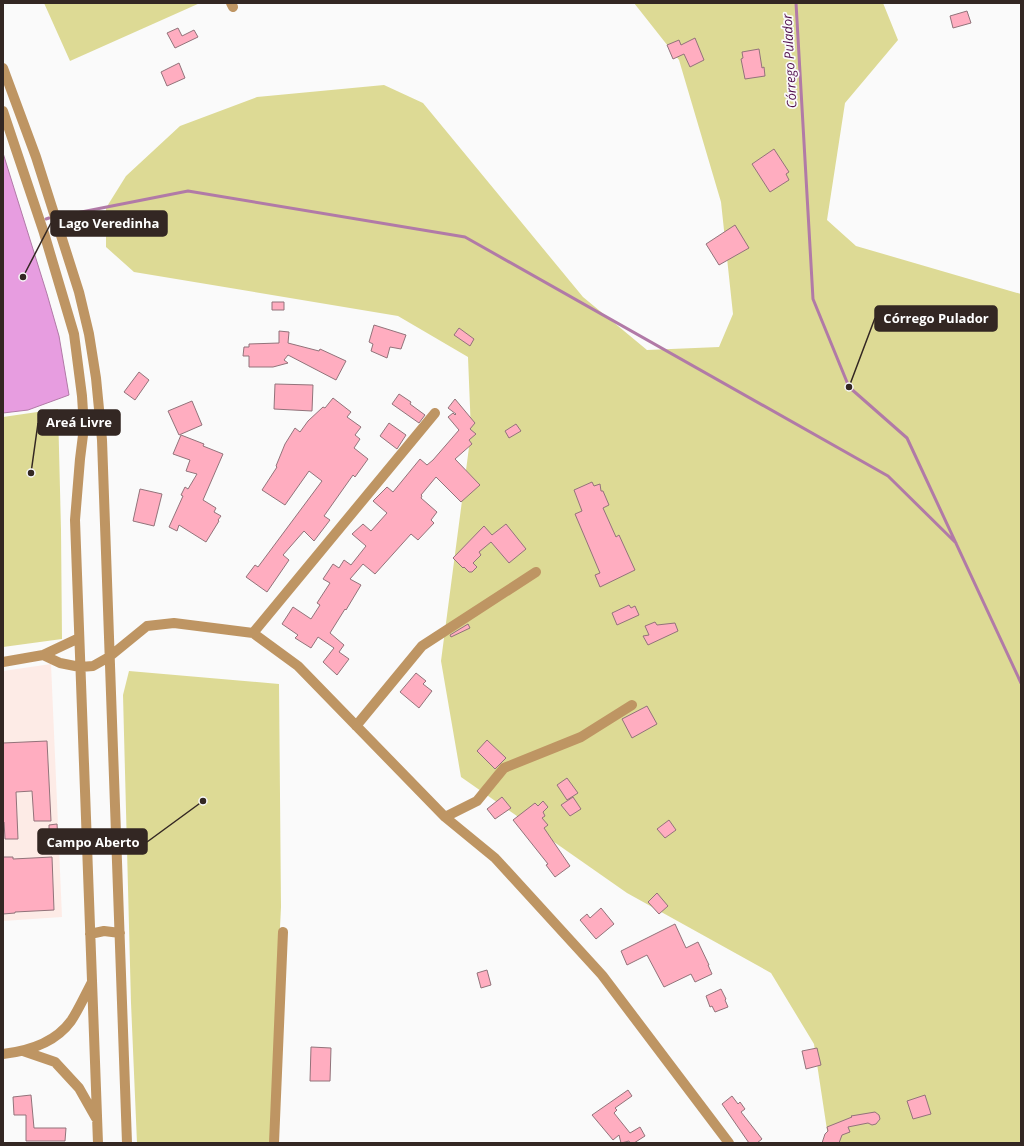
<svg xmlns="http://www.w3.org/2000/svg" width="1024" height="1146" font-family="'Open Sans',sans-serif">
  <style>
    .built { fill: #fdebe6 }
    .green { fill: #ddda95 }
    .water { fill: #e79de0; stroke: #b17aa7 }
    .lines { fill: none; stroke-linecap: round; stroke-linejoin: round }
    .stream { stroke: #b17aa7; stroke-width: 3 }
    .building { fill: #ffadc0; stroke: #92737a }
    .minor { stroke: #be9563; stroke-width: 10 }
    .labels { text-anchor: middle; stroke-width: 3.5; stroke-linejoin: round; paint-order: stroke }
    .water-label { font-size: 13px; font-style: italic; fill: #500f4d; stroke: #fafafa }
    .leader { fill: none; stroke: #332723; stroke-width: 1.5 }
    .callout-dot { fill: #332723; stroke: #fafafa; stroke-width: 1.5 }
    .callout { fill: #332723; stroke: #332723; stroke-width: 1.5 }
    .callout-label { font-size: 13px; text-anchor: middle; font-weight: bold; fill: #fff }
  </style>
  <rect width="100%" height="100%" fill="#fafafa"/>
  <path class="built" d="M51 664 62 917 3 921V671Z"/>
  <path class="green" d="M44 3H200L70 61Z
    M634 3H883L898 40 845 103 827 220 856 246 1021 294V1143H829L814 1044 771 973 627 893 461 777 441 661 471 432 468 357 398 316 134 272 106 247V208L126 176 180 126 257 97 384 85 423 103 583 297 647 350 719 347 733 314 721 202 679 60Z
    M58 409 61 530 62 639 3 647V417Z
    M129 671 279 684 281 907 270 1134 274 1143H137L131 1003 123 695Z"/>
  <path class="water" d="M3 153 47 294 59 336 69 395 28 410 3 413Z"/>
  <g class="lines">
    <path class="stream" d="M796 3 813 299 849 387 907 438 1021 683
      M61 216 188 191 465 237 888 476 956 543
      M46 219 49 218"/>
  </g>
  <path class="building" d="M967 11 971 23 953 28 950 16Z
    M178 28 182 36 194 30 198 37 175 48 167 33Z
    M695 38 704 60 690 67 684 54 673 59 667 45 679 40 681 45Z
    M759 49 762 68 764 67 765 76 745 79 741 59 743 58 742 52Z
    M179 63 185 78 167 86 161 72Z
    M774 149 789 172 786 174 789 180 770 192 752 164Z
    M735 225 749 248 719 265 706 244Z
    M272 302H284V310H272Z
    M374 325 406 335 401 349 390 347 387 358 371 351 373 344 369 342Z
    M459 328 474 339 470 346 454 335Z
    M279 331 289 332 288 343 319 351 320 349 346 361 336 380 288 355 284 360 288 363 273 367H249V356H243L244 347H249V344L279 343Z
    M139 372 149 380 135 400 124 392Z
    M275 384 313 385 312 411 274 409Z
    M399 394 411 402 410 404 425 415 419 423 392 404Z
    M333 398 351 412 347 417 361 427 355 435 360 439 354 448 368 459 355 477 353 475 324 516 330 520 314 541 304 531 283 555 289 560 267 592 246 577 255 565 258 567 322 481 309 471 285 505 262 490 277 467 276 466 285 444 295 428 300 432 308 421 323 407 325 408Z
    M455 399 475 423 470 429 476 434 469 440 472 444 455 459 480 485 461 502 436 477 421 495 422 496 421 498 437 512 431 520 434 523 418 540 411 534 375 574 363 564 350 579 361 585 346 610 345 609 330 633 344 645 339 652 349 659 337 675 323 662 334 648 318 637 311 648 295 638 298 635 282 624 293 607 311 619 320 605 317 603 330 583 323 579 333 564 339 568 344 560 351 565 366 546 352 534 363 524 371 531 387 513 373 501 387 487 393 492 420 459 427 465 433 460 459 430 448 417 453 413 455 415 456 414 448 408Z
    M192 401 202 425 179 435 168 411Z
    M389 423 406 435 397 449 380 436Z
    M516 424 521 431 509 438 505 431Z
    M181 435 204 444 203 446 223 454 203 500 216 508 214 512 221 516 218 520 219 521 206 542 179 525 177 531 169 527 183 496 181 495 185 487 188 489 197 474 186 471 190 460 173 454Z
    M592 482 594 486 600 484 601 491H603L609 505 603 508 616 537 619 535 635 570 600 587 595 575 600 573 575 514 582 511 574 490Z
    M140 489 162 494 154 526 133 521Z
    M506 524 526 549 509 563 491 542 479 552 481 555 473 563 477 567 472 572H469L464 567 463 568 453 558 484 526 492 535Z
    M629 605 631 608 635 606 639 615 617 625 612 613Z
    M655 622 657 625 675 623 678 631 648 645 643 636 649 635 645 626Z
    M468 624 470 628 451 637 450 635Z
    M416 673 426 681 423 684 432 691 419 708 400 692Z
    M647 706 657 724 632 738 622 719Z
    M487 740 506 758 495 769 477 751Z
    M47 741 51 821H34L32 791 16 792 18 839H5L4 822 3 823V743Z
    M567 778 578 793 567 800 557 785Z
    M502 797 511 808 495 819 487 809Z
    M573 797 581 809 570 816 561 805Z
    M543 801 548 807 543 812 545 816 542 818 548 825 544 828 570 866 555 877 546 865 548 864 513 820 535 803 538 806Z
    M669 820 676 830 665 838 657 829Z
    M57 824 58 840H49V825Z
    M3 857H13V859L52 857 54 910 15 912V913L3 914Z
    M657 893 668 906 659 914 648 902Z
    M601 908 614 924 596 939 580 920 587 914 590 918Z
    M675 924 686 948 698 942 709 965H708L712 974 695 982 691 974 664 987 647 955 627 965 621 951Z
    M487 970 491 985 481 988 477 973Z
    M721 989 726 999 725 1000 728 1007 715 1012 712 1006 710 1007 706 996Z
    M311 1047 331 1048 330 1081H310Z
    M817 1048 821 1065 806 1069 802 1051Z
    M628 1090 632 1096 615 1108 617 1110 614 1113 630 1133 640 1127 645 1136 634 1143H630L629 1141 621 1143 619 1135 613 1140 592 1115Z
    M31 1095 34 1128H66L65 1141H26V1115H14L13 1097Z
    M925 1095 931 1114 913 1119 907 1101Z
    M732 1096 738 1104 740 1102 745 1109 741 1112 762 1139 757 1143H749L722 1104Z
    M875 1112 879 1115 880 1119 876 1124 872 1125 868 1123 848 1127 850 1132 842 1135 839 1143H822L825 1134 828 1131 827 1127 852 1117 851 1116Z"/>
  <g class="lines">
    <path class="minor" d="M231 3 233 7
      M3 68 36 157 79 292 89 334 96 378 102 440 127 1143
      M3 111 44 233 74 334 82 396 84 427 80 459 75 520 98 1143
      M253 633 435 413
      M43 655 79 638
      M3 662 43 655 60 663 80 667 93 666 109 657 147 626 174 623 253 633 298 666 445 817 495 858 602 975 729 1143
      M356 726 422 646 536 572
      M445 817 477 801 504 768 581 737 632 705
      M90 934 104 931 120 933
      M23 1051 55 1062 79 1088 96 1118
      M3 1054C29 1051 55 1043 71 1021 79 1009 85 995 92 982
      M274 1143 283 932"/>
  </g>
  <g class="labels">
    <g class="water-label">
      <text transform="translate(789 61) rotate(-93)" y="5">Córrego Pulador</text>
    </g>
  </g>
  <path class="leader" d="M23 277L51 223M849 387L875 318M31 473L38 423M203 801L147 842"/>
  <g class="callout-dot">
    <circle cx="23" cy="277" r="4"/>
    <circle cx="849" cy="387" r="4"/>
    <circle cx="31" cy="473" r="4"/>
    <circle cx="203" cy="801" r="4"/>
  </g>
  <g class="callout">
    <rect x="51" y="211" width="116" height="25" rx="4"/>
    <rect x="875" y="306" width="122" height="25" rx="4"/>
    <rect x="38" y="410" width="82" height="25" rx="4"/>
    <rect x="38" y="829" width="109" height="25" rx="4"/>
  </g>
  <g class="callout-label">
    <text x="109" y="228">Lago Veredinha</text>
    <text x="936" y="323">Córrego Pulador</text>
    <text x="79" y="427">Areá Livre</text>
    <text x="93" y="847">Campo Aberto</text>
  </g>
  <rect width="1024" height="1146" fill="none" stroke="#332723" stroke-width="8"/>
</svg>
